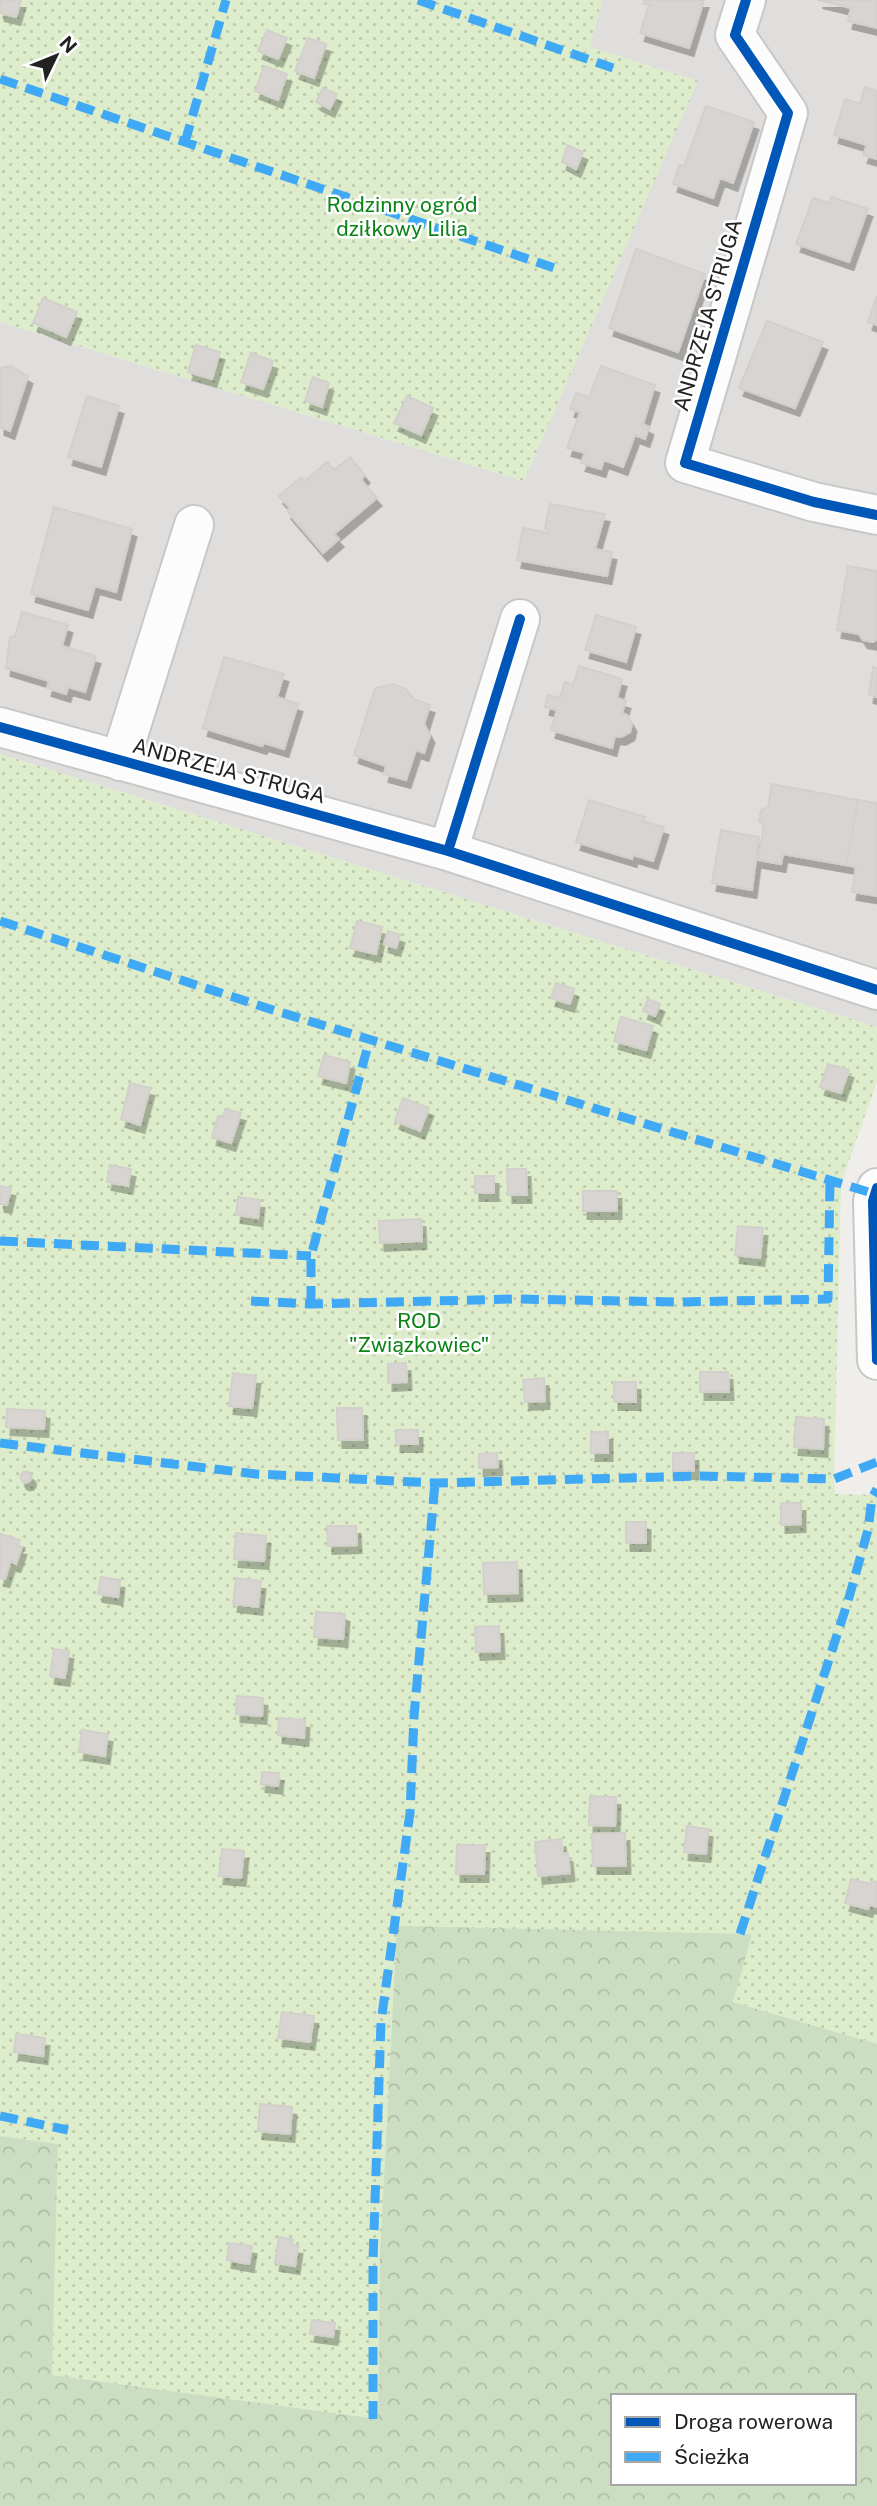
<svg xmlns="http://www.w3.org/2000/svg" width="877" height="2506" font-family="'Public Sans',sans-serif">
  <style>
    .residential { fill: #dfdedc }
    .grass { fill: url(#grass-dots) }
    .forest { fill: url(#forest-crowns); fill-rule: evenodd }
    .building { fill: #d7d4d2; stroke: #d3d0cc; stroke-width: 2; filter: url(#shadow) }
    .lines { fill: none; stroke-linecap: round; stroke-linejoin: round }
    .minor-casing { stroke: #c9c8c7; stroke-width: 42 }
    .minor { stroke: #fdfcfc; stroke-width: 38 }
    .quiet { stroke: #3fa9f5; stroke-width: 9; stroke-dasharray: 18 9; stroke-linecap: butt }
    .cycleway-casing { stroke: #fff; stroke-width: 15 }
    .cycleway { stroke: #0057b8; stroke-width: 10 }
    .labels { text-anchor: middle; stroke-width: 5; stroke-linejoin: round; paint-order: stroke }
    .park-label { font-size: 21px; fill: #0c8416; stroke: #fff }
    .street-label { font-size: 21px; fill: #222; stroke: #fff }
  </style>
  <defs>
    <pattern id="grass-dots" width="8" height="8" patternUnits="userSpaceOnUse" patternTransform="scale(1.75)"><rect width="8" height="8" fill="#ddeccb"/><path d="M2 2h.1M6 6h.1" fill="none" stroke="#bdcaae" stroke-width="1.8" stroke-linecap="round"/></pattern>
    <pattern id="forest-crowns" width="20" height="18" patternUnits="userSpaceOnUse" patternTransform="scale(1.75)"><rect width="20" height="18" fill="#cbdec1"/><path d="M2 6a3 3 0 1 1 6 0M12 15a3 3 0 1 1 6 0" fill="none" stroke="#aebea6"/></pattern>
    <filter id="shadow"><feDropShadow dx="4.5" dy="8" stdDeviation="0" flood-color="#0004"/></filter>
  </defs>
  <rect width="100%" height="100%" fill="#f0eeeb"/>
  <path class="residential" d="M602 0H877V1027L0 754V322L524 481 697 81 590 47Z"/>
  <path class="grass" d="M0 0H602L590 47 698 81 524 481 0 322Z
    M0 754 877 1027V1081L841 1184 834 1479 835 1494 877 1495V2044L733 2002 751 1934 397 1927 380 2253 378 2419 52 2375 58 2144 0 2136Z"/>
  <path class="forest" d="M397 1926 752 1934 733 2002 877 2044V2506H0V2136L58 2144 52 2375 378 2419 380 2253ZM613 2396H854V2483H613Z"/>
  <path class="building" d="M0 0H21L16 17 0 13Z
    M644 0H704L689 48 640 33 649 5 643 3Z
    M818 0H877V28L848 21 851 8Z
    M267 30 287 38 278 59 258 51Z
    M308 38 326 44 314 78 295 71Z
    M264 66 287 74 278 100 255 91Z
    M865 87 877 91V159L863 155 867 145 834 135 845 99 860 104Z
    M323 88 337 94 330 109 316 102Z
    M706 106 754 122 733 183 720 178 713 198 673 184 679 165 684 166Z
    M567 145 583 152 576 169 562 162Z
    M831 197 868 209 849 262 796 244 813 198 829 203Z
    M636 249 705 274 678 352 609 328Z
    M877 296V325L868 322Z
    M43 298 77 312 66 337 33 323Z
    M767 321 823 342 795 408 739 388Z
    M196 345 220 352 212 379 188 372Z
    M251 353 273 361 263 389 241 382Z
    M11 366 28 376 10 431 0 427V368Z
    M601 366 655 385 643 424 649 427 645 439 635 435 623 467 604 460 601 469 581 463 585 453 567 448 580 412 570 409 576 393 589 397Z
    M313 377 329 383 322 407 305 401Z
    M87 396 119 406 101 467 68 457Z
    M407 396 433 408 421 435 394 423Z
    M350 457 365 475 361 480 377 498 334 534 339 539 323 553 287 511 290 508 279 496 301 477 305 481 327 462 334 470Z
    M550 504 605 514 595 549 612 552 607 576 517 560 523 528 548 533V529L545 528Z
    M54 507 132 529 116 592 95 586 88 610 31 594Z
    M848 566 877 571V639L873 642 863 640 859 634 837 630Z
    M22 612 68 625 62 646 96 656 85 692 68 687 66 694 47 688 49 681 6 668 10 637 15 636Z
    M596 615 636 627 626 662 585 650Z
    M224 657 284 674 277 697 298 704 284 749 264 743 262 746 203 728Z
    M579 666 622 679 617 698 626 701 622 713 627 715 632 724 630 732 621 737 615 736 612 748 551 730 557 710 545 707 548 695 560 698 565 682 573 685Z
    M873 667 877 668V697L869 695Z
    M393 684 406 689 414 699 430 705 424 724 430 735 424 753 416 750 406 780 384 774 386 766 354 755 375 688Z
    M772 784 858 800 846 865 783 854 781 864 758 860 764 826 759 821 761 810 768 807Z
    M589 800 645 817 643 821 664 827 653 861 633 855 632 859 576 842Z
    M858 800 877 803V896L852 892 856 867 846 865Z
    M721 830 759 837 752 890 712 883Z
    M357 921 382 927 376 954 350 948Z
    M388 931 400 935 396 948 384 944Z
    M556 983 574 989 570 1004 551 998Z
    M648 999 660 1004 655 1016 643 1011Z
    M621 1017 653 1026 646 1050 614 1041Z
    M324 1055 350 1062 346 1083 318 1076Z
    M828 1064 849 1070 841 1093 820 1087Z
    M130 1083 150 1088 140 1125 121 1119Z
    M403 1098 429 1108 420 1131 395 1121Z
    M225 1109 241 1113 231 1143 212 1137 218 1116 223 1117Z
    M110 1165 131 1169 128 1186 107 1182Z
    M507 1169H526L527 1195H508Z
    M475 1176H494V1193H475Z
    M0 1186 11 1188 7 1205 0 1204Z
    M583 1191H617V1211H583Z
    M238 1197 260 1200 258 1218 236 1215Z
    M421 1219 422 1241 380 1243 379 1221Z
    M738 1226 763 1228 760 1258 735 1255Z
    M406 1363 407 1382 388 1383V1364Z
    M700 1372H728L729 1392H700Z
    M233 1373 256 1376 252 1408 229 1406Z
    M544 1378 545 1401 525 1402 523 1380Z
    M614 1382H636V1402H614Z
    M337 1408H362L363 1440H338Z
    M7 1409 45 1411 44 1429 6 1427Z
    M796 1417 824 1419 823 1449 794 1447Z
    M396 1430H418V1444H396Z
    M591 1432H608V1453H591Z
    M497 1453 498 1467 479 1468V1454Z
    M673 1453H694V1471H673Z
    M20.5 1477a5.5 5.5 0 1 1 11 0a5.5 5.5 0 1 1-11 0Z
    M781 1503H801V1524L781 1525Z
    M626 1522H646V1543H626Z
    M327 1526H356L357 1545 328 1546Z
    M236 1533 266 1536 264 1561 234 1559Z
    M0 1534 20 1540 17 1546 22 1547 16 1564 11 1561 5 1579 0 1578Z
    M517 1562 518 1593 484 1594 483 1563Z
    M101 1577 120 1580 118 1597 98 1594Z
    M236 1578 261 1581 258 1607 233 1604Z
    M316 1612 345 1614 343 1639 314 1637Z
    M499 1626 500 1651 476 1652 475 1627Z
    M54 1649 69 1651 65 1678 50 1676Z
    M237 1696 263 1698 262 1716 236 1714Z
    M279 1718 305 1720 304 1738 278 1735Z
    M82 1730 108 1734 105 1756 79 1752Z
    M262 1772 279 1773 278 1786 261 1784Z
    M590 1796 616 1797 615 1826 589 1825Z
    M687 1826 708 1829 706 1854 684 1852Z
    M625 1833 626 1866H593L592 1834Z
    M561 1839 563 1853 568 1854 570 1873 538 1876 535 1842Z
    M457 1845H485L484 1874H456Z
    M222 1849 244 1851 241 1878 219 1876Z
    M851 1879 871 1884 872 1881 877 1882V1907L869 1905 868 1909 845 1903Z
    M282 2012 314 2016 310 2042 278 2038Z
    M16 2034 45 2038 43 2056 14 2052Z
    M260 2104 292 2107 290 2134 258 2131Z
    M279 2237 293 2240 291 2245 298 2246 295 2266 275 2263Z
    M229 2243 252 2246 249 2264 227 2260Z
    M312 2320 335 2323 333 2337 310 2334Z"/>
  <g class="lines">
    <g class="minor-casing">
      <path id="minor" d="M746 0 735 35 788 113 685 463 814 502 877 515
        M0 727 448 851 520 619
        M120 761 194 525
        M448 851 877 990
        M877 1188 873 1201 877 1360"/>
    </g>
    <use href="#minor" class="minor"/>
    <path class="quiet" d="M418 0 613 68
      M0 79 560 270
      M185 142 226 0
      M0 921 273 1010 875 1194
      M0 1241 311 1256
      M251 1301 311 1304 515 1299 680 1302 828 1299 830 1181
      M311 1304V1256L370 1038
      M0 1443 256 1474 435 1483 701 1476 834 1479 877 1462
      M740 1934 848 1601 868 1530 872 1498 877 1489
      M0 2116 68 2130
      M373 2419V2261L381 2022 410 1813 414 1716 435 1483"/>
    <g class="cycleway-casing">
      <path id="cycleway" d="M746 0 735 35 788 113 685 463 814 502 877 515
        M0 727 448 851 520 619
        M448 851 877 990
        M877 1188 873 1201 877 1360"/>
    </g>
    <use href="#cycleway" class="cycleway"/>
  </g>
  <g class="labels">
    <g class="park-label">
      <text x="402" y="212">Rodzinny ogród<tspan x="402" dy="24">dziłkowy Lilia</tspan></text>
      <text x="419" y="1328">ROD<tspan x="419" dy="24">"Związkowiec"</tspan></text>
    </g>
    <g class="street-label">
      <text transform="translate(708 315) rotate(-74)" y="7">ANDRZEJA STRUGA</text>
      <text transform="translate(229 771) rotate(15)" y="7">ANDRZEJA STRUGA</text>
    </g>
  </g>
  <rect x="611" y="2394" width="245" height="91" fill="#ffffff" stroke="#a7a7a7" stroke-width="2"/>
  <rect x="625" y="2417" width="35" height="10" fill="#0057b8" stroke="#a7a7a7" stroke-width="2"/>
  <text x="674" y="2429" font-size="21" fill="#222222">Droga rowerowa</text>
  <rect x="625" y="2452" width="35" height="10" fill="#3fa9f5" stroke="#a7a7a7" stroke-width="2"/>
  <text x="674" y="2464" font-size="21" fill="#222222">Ścieżka</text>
  <g transform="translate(56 56) rotate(47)" stroke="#ffffff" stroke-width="5" paint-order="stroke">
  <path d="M0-5L12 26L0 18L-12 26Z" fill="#222222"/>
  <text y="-10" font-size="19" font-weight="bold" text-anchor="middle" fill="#222222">N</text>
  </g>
</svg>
